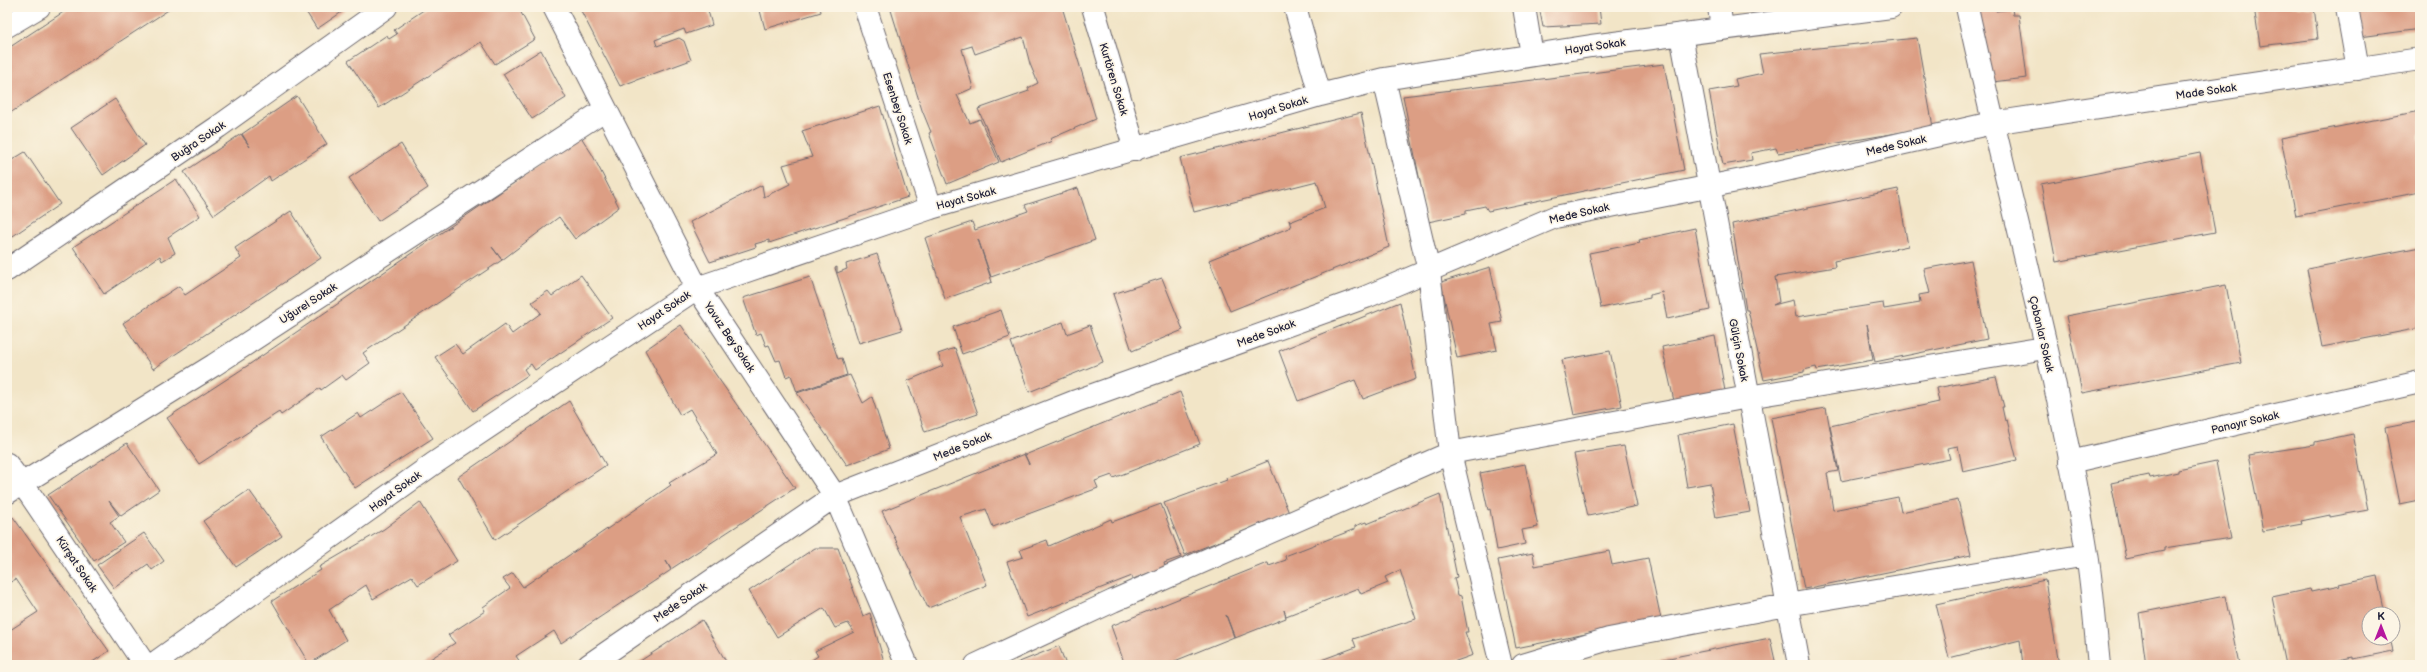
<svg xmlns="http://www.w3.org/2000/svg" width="2427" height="672" font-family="'Balsamiq Sans',sans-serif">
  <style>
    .building { fill: #dc9e84 }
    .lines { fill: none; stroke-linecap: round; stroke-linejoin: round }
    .minor-casing { stroke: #6b666c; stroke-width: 24 }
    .minor { stroke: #fff; stroke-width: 22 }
    .labels { text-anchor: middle; stroke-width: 3.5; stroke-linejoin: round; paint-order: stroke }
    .street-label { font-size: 11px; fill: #22223b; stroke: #fcf5e5 }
  </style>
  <rect width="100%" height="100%" fill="#fcf5e5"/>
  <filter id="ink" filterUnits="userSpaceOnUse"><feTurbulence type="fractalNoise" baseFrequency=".025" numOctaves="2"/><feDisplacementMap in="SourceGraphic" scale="8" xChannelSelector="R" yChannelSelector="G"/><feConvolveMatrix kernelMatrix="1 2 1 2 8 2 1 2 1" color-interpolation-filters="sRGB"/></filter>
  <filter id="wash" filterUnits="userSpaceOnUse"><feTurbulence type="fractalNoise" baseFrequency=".012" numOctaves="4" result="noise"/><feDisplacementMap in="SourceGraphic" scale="16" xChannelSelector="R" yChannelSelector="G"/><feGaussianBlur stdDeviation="0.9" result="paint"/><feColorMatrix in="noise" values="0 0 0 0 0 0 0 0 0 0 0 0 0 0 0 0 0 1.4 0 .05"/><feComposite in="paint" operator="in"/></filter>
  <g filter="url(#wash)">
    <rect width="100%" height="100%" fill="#f2e5c7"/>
    <g id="blocks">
      <path class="building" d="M71 7H173L7 115V49Z
        M303 7H349L317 29Z
        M428 7H518L535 39 495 64 481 42 379 108 348 61 387 35 389 39 397 34 394 30Z
        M579 7H707L712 25 686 34 684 29 655 40 657 46 679 38 684 41 691 60 620 86Z
        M759 7H820L821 12 765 29Z
        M890 7H1062L1096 119 1050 139 1052 141 1001 162 978 109 1029 91 1028 88 1038 83 1030 64 1023 37 975 54 972 46 962 49 973 88 957 95 970 123 980 119 999 162 947 184 935 152H936L929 133 931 132 922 110Z
        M1539 7H1599L1601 24 1543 27Z
        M1974 7H1995L1996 11 2012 9 2013 15H2019L2027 78 1983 83Z
        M2254 7H2314L2318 39 2260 46Z
        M2356 7H2420V29L2360 37Z
        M1917 38 1933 127 1778 153 1776 148 1751 153 1752 160 1723 165 1709 91 1737 86 1735 79 1763 73 1759 54Z
        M541 50 566 98 532 119 503 74Z
        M1664 64 1684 170 1488 211 1485 206 1466 210V214L1428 222 1403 96Z
        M297 96 327 144 271 181 269 176 214 215 184 172 241 134 250 147 242 134Z
        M115 99 145 145 103 175 71 128Z
        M880 106 908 197 769 243V240L755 244 756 247 710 262 690 222 762 185 764 197 790 184 783 165 812 157 802 131Z
        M2420 111V192L2296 216 2281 138Z
        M1361 113 1389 247 1230 311 1209 260 1291 227 1289 220 1290 222 1325 208 1317 181 1194 212 1180 158Z
        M581 137 592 154 619 207 575 239 559 217 502 260 492 247 502 260 363 353 370 363 346 380 342 375 321 390 320 388 281 415 279 412 199 464 167 418 247 366Z
        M401 144 428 188 378 221 349 178Z
        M25 152 60 204 7 240V163Z
        M2200 153 2215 232 2056 262 2041 184Z
        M176 179 200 216 168 237 175 253 162 261 160 256 104 294 73 247Z
        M1078 188 1095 240 991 277 978 239 992 282 945 299 925 238 972 222 975 230 1028 211 1025 205Z
        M1898 189 1908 246 1834 261 1835 267 1775 277 1779 302 1773 305 1793 300 1796 317 1883 303 1884 309 1920 303 1919 295 1930 293 1924 269 1971 260 1987 339 1875 362 1867 324 1873 360 1817 370 1816 367 1804 370V372L1764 380 1748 310H1746L1732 224Z
        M291 211 321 258 153 369 123 323 179 286 185 295 241 258 235 248Z
        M1695 228 1710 310 1667 319 1662 292 1650 295V298L1601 308 1589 253 1640 243 1639 240Z
        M2420 247V328L2322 347 2307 269Z
        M877 254 902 330 859 343 835 268 837 267V273L847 269 846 264Z
        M1490 267 1502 322 1491 324 1497 350 1457 358 1441 282Z
        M581 275 612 318 535 370 531 364 524 369 528 375 473 411 435 357 455 344 463 354 505 324 512 334 541 313 532 302 548 291 552 296Z
        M810 277 838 359 842 358 847 375 797 392 791 375 786 377 780 360 776 361 769 345 766 346 761 333 756 335 743 298Z
        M1162 278 1183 330 1132 351 1113 294Z
        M2226 285 2241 363 2082 393 2066 316Z
        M1400 302 1416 379 1363 399 1355 380 1298 401 1279 351Z
        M1001 310 1010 337 962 354 953 327Z
        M1063 322 1067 334 1090 325 1103 362 1029 392 1011 342Z
        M681 325 795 488 671 569 666 561 671 570 561 643 554 631 516 656 522 665H421L455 643 448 635 485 611 483 607 510 588 503 579 513 573 523 587 671 485 669 483 717 454 690 409 680 415 645 350Z
        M1715 336 1725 391 1674 401 1662 347Z
        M955 348 978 414 925 432 907 381 943 366 938 354Z
        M1610 351 1622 406 1574 415 1562 360Z
        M850 375 863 403 872 397 889 449 847 465 797 393Z
        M1996 377 2004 407H2002L2005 421 2007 420 2017 460 1963 472 1958 446 1947 448 1950 459 1841 481 1830 426 1939 402 1936 388Z
        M401 392 433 438 355 488 321 437 358 413 361 418Z
        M1180 392 1200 444 1113 478 1112 475 1095 481 1098 488 993 527 986 509 960 517 987 585 928 608 882 511 1024 454 1029 464 1025 455Z
        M569 401 606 465 495 540 458 477Z
        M1826 408 1838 471 1827 473 1833 510 1898 497 1901 512 1958 500 1971 555 1804 589 1771 418Z
        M2420 421V500L2400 504 2385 428Z
        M1733 424 1750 512 1716 518 1710 483 1687 487 1678 435Z
        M2353 434 2368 510 2330 517V515L2301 521 2302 524 2263 531 2248 455 2315 445V442Z
        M127 443 159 490 121 516 109 501 119 516 110 522 124 542 94 561 48 495Z
        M1624 446 1637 506 1588 516 1574 454Z
        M1268 461 1289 513 1185 555 1164 503 1227 480 1226 478Z
        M2216 462 2231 538 2164 548V551L2126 559 2111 483 2149 475 2150 478 2178 472V470Z
        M1525 464 1538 527 1522 530 1525 544 1497 550 1490 509 1488 510 1480 473Z
        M249 490 282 536 236 567 203 521Z
        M1440 494 1457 577 1454 578 1458 595 1461 596 1468 632H1465L1473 655 1445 665H1308L1356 647 1353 639 1416 619 1400 570 1385 577 1388 583 1361 594 1358 588 1286 616 1284 610 1286 618 1235 638 1226 615 1234 637 1165 665H1125L1111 626 1267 563H1268L1269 566 1286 560 1285 556 1355 529V526L1366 522 1367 524Z
        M420 502 457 561 418 585 412 576 373 599 366 585 329 610 346 640 309 664 272 601 321 570 319 567 384 529Z
        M1161 504 1181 557 1164 563 1165 567 1133 579 1132 576 1027 617 1007 562 1023 557 1020 550 1047 540 1049 546 1111 519 1112 522Z
        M13 517 109 651 88 665H7V632L38 612 16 579 7 584V520Z
        M144 533 164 561 152 570 148 564 114 588 97 565Z
        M815 548H838L863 616 870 613 885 665H804L818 656 815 651 854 632 848 623 835 628 824 608 777 637 749 591Z
        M1609 551 1612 565 1648 558 1661 619 1516 648 1498 560 1533 553 1535 566Z
        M2377 576 2385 614H2369V638H2390L2393 651 2354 659V657L2325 663 2326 665H2286L2272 597 2310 589 2311 592 2340 586 2339 584Z
        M2045 580 2059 665H2023L2020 640 1949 658 1936 604Z
        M2225 596 2239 665H2146L2139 613Z
        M702 620 728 665H634L657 650Z
        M1770 638 1776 665H1639V664Z
        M1059 646 1066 665H1012Z
        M790 660 793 665H781Z"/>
    </g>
  </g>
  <g filter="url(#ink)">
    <use href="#blocks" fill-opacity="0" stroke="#6b666c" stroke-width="1"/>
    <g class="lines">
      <g class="minor-casing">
        <path id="minor" d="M554 7 697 288 835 496 907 665
          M865 7 931 208
          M1093 7 1135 150
          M1295 7 1320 95
          M1524 7 1532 55
          M1719 7 1722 29
          M1967 7C2006 189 2058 370 2087 554 2093 591 2095 628 2099 665
          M2347 7 2358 69
          M7 26 39 7
          M1681 35 1799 665
          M1384 79 1429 271 1450 453 1501 665
          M7 270 218 127 386 7
          M2070 462 2420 382
          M7 464 31 496 145 665
          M7 493 214 365 606 109
          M152 665 433 464 697 288 931 208 1320 95 1384 79 1591 46 1891 7
          M589 665 835 496 1076 401 1366 297 1555 217 1747 179 1992 123 2420 59
          M976 665 1113 601 1450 453 1748 397 2045 348
          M1523 665 1609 639 1787 605 2087 555"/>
      </g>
      <use href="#minor" class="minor"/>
    </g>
  </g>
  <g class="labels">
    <g class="street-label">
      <text transform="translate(1595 46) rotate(-8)" y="4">Hayat Sokak</text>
      <text transform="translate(1114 79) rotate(73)" y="4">Kurtören Sokak</text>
      <text transform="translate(2206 91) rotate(-8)" y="4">Made Sokak</text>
      <text transform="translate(898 108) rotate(72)" y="4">Esenbey Sokak</text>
      <text transform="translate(1278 108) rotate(-17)" y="4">Hayat Sokak</text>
      <text transform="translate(198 141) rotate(-34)" y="4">Buğra Sokak</text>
      <text transform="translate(1896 145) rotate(-13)" y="4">Mede Sokak</text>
      <text transform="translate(966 198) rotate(-15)" y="4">Hayat Sokak</text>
      <text transform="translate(1579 213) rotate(-13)" y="4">Mede Sokak</text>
      <text transform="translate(308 303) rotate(-33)" y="4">Uğurel Sokak</text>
      <text transform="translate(664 310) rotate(-34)" y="4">Hayat Sokak</text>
      <text transform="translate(1266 333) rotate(-20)" y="4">Mede Sokak</text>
      <text transform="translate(2042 334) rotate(77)" y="4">Çobanlar Sokak</text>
      <text transform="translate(730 337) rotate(56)" y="4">Yavuz Bey Sokak</text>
      <text transform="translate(1739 350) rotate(79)" y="4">Gülçin Sokak</text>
      <text transform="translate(2245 422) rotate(-13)" y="4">Panayır Sokak</text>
      <text transform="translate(962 446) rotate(-22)" y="4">Mede Sokak</text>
      <text transform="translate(395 491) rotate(-36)" y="4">Hayat Sokak</text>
      <text transform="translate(77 564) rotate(56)" y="4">Kürşat Sokak</text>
      <text transform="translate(680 602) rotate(-34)" y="4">Mede Sokak</text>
    </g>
  </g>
  <rect width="2427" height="672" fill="none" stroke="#fcf5e5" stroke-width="24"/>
  <g transform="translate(2381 626)"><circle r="19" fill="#fcf5e5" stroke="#a5a1a1"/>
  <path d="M0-3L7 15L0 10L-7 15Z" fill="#b5179e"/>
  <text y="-6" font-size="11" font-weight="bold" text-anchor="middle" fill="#22223b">K</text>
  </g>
</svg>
